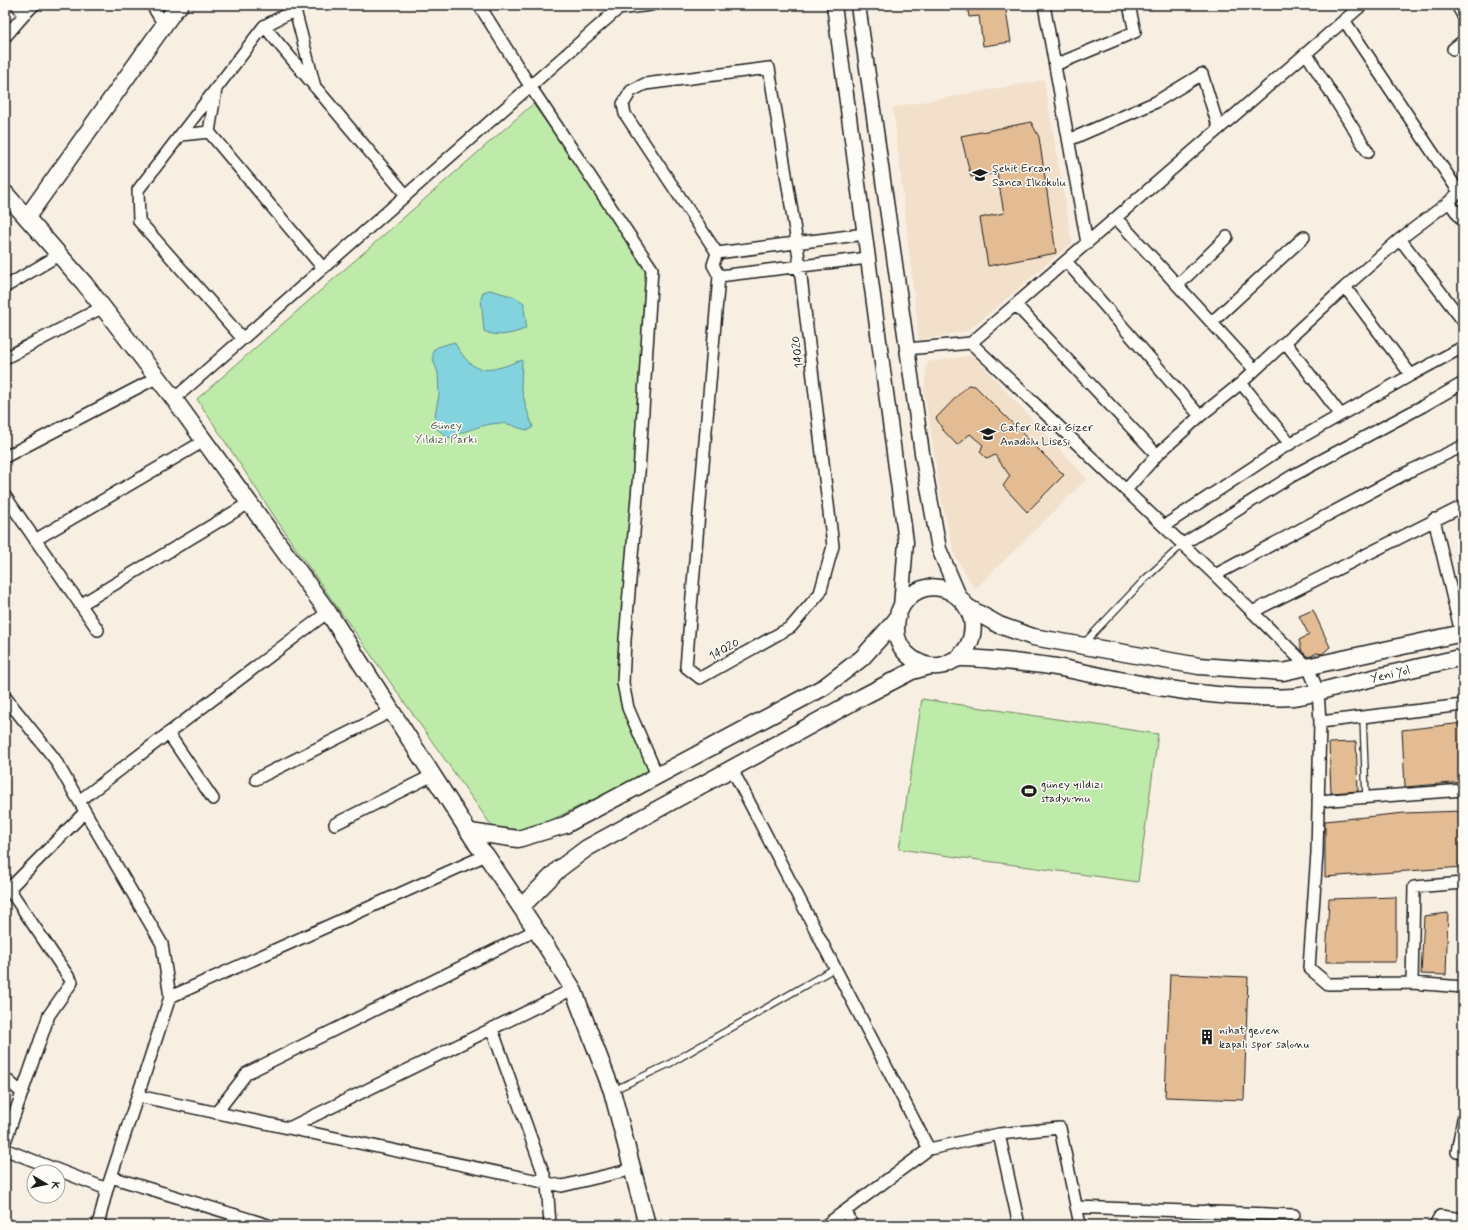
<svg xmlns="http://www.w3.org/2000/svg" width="1468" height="1230" font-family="Mynerve,sans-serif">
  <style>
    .built { fill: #f2e0cb }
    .green { fill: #beeba9; stroke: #6d8462 }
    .water { fill: #83d3df; stroke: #5a8a91 }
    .building { fill: #e4bc94; stroke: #1c1c1c }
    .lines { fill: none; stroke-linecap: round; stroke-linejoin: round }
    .service-casing { stroke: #1c1c1c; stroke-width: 8 }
    .minor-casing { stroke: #1c1c1c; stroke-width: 14 }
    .tertiary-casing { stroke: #1c1c1c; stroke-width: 17 }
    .secondary-casing { stroke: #1c1c1c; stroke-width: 19 }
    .service { stroke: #fdfcf7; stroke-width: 5.5 }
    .minor { stroke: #fdfcf7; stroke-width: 11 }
    .tertiary { stroke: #fdfcf7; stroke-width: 14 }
    .secondary { stroke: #fdfcf7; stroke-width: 16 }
    .labels { text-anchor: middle; stroke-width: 3; stroke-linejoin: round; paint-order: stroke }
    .poi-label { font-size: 12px; fill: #1c1c1c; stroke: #fdfcf7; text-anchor: start }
    .street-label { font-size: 12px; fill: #1c1c1c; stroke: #fdfcf7 }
    .park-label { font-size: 12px; fill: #4d5a46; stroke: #fdfcf7 }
  </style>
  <rect width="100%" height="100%" fill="#f8efe3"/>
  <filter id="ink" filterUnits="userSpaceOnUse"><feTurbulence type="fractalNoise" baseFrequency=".025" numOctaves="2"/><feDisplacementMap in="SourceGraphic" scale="8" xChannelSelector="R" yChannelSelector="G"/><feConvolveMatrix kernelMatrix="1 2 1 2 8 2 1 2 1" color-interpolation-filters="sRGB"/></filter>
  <g filter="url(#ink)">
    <path class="built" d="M1044 80 1072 243 968 331 919 340 893 107Z
      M973 355 1087 479 975 589 955 556 941 498 924 389 927 362Z"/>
    <path class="green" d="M533 104 652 269 639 473 617 663 628 716 657 775 590 801 527 832 494 829 294 546 197 399Z
      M922 699 1158 734 1138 882 899 849Z"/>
    <path class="water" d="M490 290 515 297 524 303C523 313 528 320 525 329 512 334 497 338 484 331L481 299 483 292Z
      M454 342C466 361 474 374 498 368 507 366 514 362 522 360L521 386 526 407 533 427 529 430C521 430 516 426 508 424 491 420 464 432 448 438L435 427V415L439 395 438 373 433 359V350L438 347Z"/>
    <path class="building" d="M967 5H1005L1011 42 983 46 979 16 969 17Z
      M1031 122 1039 137 1056 253 988 266 980 218 1004 213 997 173 971 177 961 136Z
      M968 385 975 386 1064 475 1027 512 1003 486 1010 476 995 455 987 459 980 452 983 445 970 434 957 445 943 430 936 418Z
      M1313 610 1330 647 1322 654 1317 653 1309 657 1302 652 1299 640 1309 635 1299 616Z
      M1463 723V782L1405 787 1402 730Z
      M1356 742 1358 791 1331 793 1329 743Z
      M1463 811V867L1325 877V821L1405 813Z
      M1396 897V962H1326L1329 899Z
      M1448 913 1446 975 1421 974 1424 916Z
      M1170 974 1248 977 1244 1100 1165 1097Z"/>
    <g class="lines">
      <g class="service-casing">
        <path id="service" d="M1083 644 1145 579 1183 544
          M1363 717 1366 798
          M614 1090 669 1064 835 968"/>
      </g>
      <g class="minor-casing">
        <path id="minor" d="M17 5 24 14
          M152 5 164 25
          M479 5 530 86 652 269 639 473 625 640 623 683 628 708 657 775
          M1044 5 1087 243
          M1457 5 1463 16
          M1344 20 1459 192
          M264 26 406 195
          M5 37C15 26 23 15 34 5
          M1453 49 1463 41
          M1306 53 1368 152
          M1055 65 1135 32 1129 5
          M209 132 323 268
          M181 135 209 132 216 89
          M1069 140 1156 102 1202 74 1219 129
          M1449 202 1463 221
          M1116 218 1255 370
          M1400 239 1463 321
          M717 253 625 114 623 104 631 91 645 84 769 68 797 243 833 546 820 593 791 627 700 678 686 667 719 276
          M717 253 865 234
          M717 253 713 265 719 276
          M1066 261 1200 416
          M719 276 868 258
          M1178 285 1227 237
          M5 287 59 255
          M1345 287 1411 375
          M1016 305 1157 455
          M1212 322 1304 237
          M243 339 139 221 138 190 264 26 295 10 315 87
          M1285 342 1341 415
          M971 343 1215 575 1308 667 1318 691 1320 722 1317 853 1309 968 1328 984 1412 983 1463 987
          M907 349 971 343 1362 5
          M5 358 103 307
          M1241 383 1290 444
          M174 399 618 9 651 5
          M5 457 158 377
          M1126 490 1157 455 1200 416 1241 383 1345 287 1400 239 1449 202 1463 188
          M5 496 98 630
          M1434 519 1461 633
          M1164 526 1279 450 1411 375 1463 347
          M35 540 204 441
          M1183 544 1292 476 1423 406 1463 383
          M1215 575 1412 470 1463 446
          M80 605 249 503
          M1252 612 1463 506
          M5 697 54 758 162 944 170 997 107 1189 98 1225
          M1320 722 1463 705
          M168 733 213 799
          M732 769 929 1149
          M256 779 392 711
          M79 801 328 612
          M1318 801 1463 790
          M335 824 433 775
          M5 883 72 982 49 1015 5 1142
          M5 893 85 812
          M1412 983 1414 887 1463 883
          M170 997 486 855
          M492 1029 547 1183 550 1225
          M5 1078 22 1093
          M138 1096 562 1186 633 1169
          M216 1113 247 1073 536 930
          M1463 1119 1457 1152 1463 1153
          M289 1128 573 989
          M999 1134 1019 1225
          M5 1150 9 1151 107 1189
          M111 1177 268 1225
          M1076 1207 1294 1215
          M846 1210 852 1225
          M1206 1211 1207 1225
          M826 1225 929 1149 999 1134 1060 1128 1080 1225
          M1435 1225 1440 1216 1463 1219"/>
      </g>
      <g class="tertiary-casing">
        <path id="tertiary" d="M834 5 906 542 901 607
          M858 5 922 453 939 549 959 596"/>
      </g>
      <g class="secondary-casing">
        <g id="secondary">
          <path d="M5 193 84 283 174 399 328 612 478 846 486 855 536 930 573 989 612 1091 647 1225"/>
          <path d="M27 217 174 11 180 5"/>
          <path d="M969 608 999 625 1033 637 1199 666 1283 672 1463 633"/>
          <path id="s1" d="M958 658C962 654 966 650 968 646 988 607 939 568 908 598 899 607 896 617 896 629 896 652 921 671 944 665 950 663 955 658 961 658 985 658 1009 662 1033 664 1061 666 1088 674 1115 679 1173 691 1233 700 1293 697 1308 696 1329 688 1345 685 1384 675 1424 666 1463 657"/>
          <path d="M470 832 518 839 565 825 824 687 862 658 896 620"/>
          <path d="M521 907 559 869 587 848 862 697 912 671 930 666"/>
        </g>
      </g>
      <use href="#service" class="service"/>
      <use href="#minor" class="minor"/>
      <use href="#tertiary" class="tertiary"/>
      <use href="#secondary" class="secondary"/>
    </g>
  </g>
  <defs>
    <g id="school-bare" transform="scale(1.2)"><path d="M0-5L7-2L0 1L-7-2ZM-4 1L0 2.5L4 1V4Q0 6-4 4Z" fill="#1c1c1c" stroke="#fdfcf7" stroke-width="2.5" paint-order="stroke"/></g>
    <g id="stadium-bare" transform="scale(1.2)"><path d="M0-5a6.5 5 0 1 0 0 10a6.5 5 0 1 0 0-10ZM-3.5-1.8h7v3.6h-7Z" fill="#1c1c1c" stroke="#fdfcf7" stroke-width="2.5" paint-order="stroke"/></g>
    <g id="building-bare" transform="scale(1.2)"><path d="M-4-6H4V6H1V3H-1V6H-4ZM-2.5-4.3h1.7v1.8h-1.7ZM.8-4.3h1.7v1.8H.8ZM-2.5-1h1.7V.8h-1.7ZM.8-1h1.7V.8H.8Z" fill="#1c1c1c" stroke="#fdfcf7" stroke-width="2.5" paint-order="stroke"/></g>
  </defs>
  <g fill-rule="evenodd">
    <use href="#school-bare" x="980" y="175"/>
    <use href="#school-bare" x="988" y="434"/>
    <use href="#stadium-bare" x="1029" y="791"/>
    <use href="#building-bare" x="1207" y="1037"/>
  </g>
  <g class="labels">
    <g class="poi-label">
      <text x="992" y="172">Şehit Ercan<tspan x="992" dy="14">Sanca İlkokulu</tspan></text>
      <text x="1000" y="431">Cafer Recai Gizer<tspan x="1000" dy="14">Anadolu Lisesi</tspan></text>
      <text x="1041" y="788">güney yıldızı<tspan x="1041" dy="14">stadyumu</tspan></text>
      <text x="1219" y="1034">nihat geven<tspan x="1219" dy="14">kapalı spor salonu</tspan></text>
    </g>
    <g class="street-label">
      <text transform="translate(797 352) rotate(-97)" y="4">14020</text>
      <text transform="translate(724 649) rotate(-29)" y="4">14020</text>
      <text dy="4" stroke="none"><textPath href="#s1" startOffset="681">Yeni Yol</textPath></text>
    </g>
    <g class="park-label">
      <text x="446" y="429">Güney<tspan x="446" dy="14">Yıldızı Parkı</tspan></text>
    </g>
  </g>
  <rect width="1468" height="1230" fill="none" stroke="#fdfcf7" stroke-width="20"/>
  <rect x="10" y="10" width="1448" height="1210" fill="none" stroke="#1c1c1c" stroke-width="1.5" filter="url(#ink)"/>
  <g transform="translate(46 1184) rotate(99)"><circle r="19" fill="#fdfcf7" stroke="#a3a29f"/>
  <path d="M0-3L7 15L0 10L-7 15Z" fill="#1c1c1c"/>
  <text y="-6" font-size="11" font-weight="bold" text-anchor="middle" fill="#1c1c1c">K</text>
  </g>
</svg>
